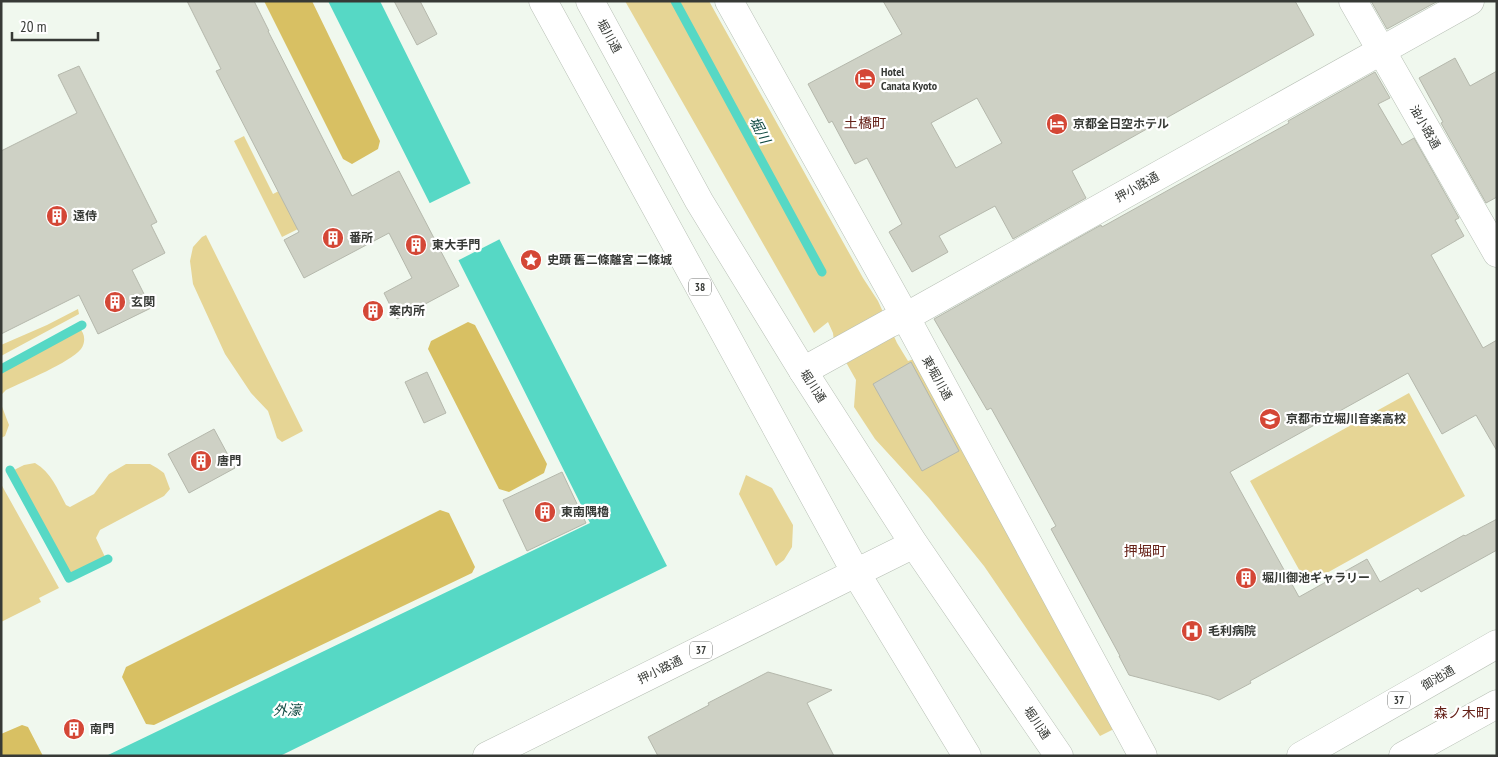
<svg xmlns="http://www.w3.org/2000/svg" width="1498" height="757" font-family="'PT Sans Narrow','Noto Sans JP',sans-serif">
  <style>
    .green { fill: #e6d595 }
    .forest { fill: #d8c063 }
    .water { fill: #56d8c5 }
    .pier { fill: #f0f8ee }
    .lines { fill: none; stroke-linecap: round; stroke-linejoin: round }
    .stream { stroke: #56d8c5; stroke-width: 9 }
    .building { fill: #ced1c5; stroke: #b5b8ac; fill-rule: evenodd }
    .street-casing { stroke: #b8c0b6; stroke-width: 29 }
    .primary-casing { stroke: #b8c0b6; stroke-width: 29 }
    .street { stroke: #fff; stroke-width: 28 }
    .primary { stroke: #fff; stroke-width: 28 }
    .labels { text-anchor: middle; stroke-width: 4.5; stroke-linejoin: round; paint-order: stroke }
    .shield { fill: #fff; stroke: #737572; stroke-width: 1 }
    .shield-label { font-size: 11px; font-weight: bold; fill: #373a36 }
    .street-label { font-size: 12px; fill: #373a36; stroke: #fff }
    .poi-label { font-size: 12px; font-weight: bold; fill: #373a36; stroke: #fff; text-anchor: start }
    .neighbourhood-label { font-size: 14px; fill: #652118; stroke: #fff }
    .water-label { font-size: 14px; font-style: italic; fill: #0e4840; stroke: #fff }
  </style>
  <rect width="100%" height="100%" fill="#f0f8ee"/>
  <path class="green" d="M625 1H709L863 278 878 301 897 343 908 361 914 359 1114 729 1100 736 984 566 929 498 875 439 854 407 856 380 834 341 833 333 828 322 814 333Z
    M244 136 273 194 331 164 350 203 282 237 234 141Z
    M206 235 303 431 282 442 277 438 268 411 251 393 225 354 193 284 190 261 193 247 202 237Z
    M78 309 79 314 1 356V345L47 325Z
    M79 328C85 333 86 342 81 349 69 363 25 381 6 390L1 395V371Z
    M1409 393 1465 496 1307 584 1250 481Z
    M1 404 9 425 5 436 1 438Z
    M35 463C51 472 58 490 66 505L70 507 94 494 109 474 126 464H150L157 468 164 473 170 489 164 496 100 530 96 538 105 557 103 560 72 575 69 574 12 471 24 465Z
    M746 475 772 488 793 525 792 547 784 560 776 566 739 494Z
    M1 484 59 588 39 598 41 602 1 622Z"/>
  <path class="forest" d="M264 1H312L380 141 378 149 352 164 343 159Z
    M468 322 475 325 547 464 544 473 509 492 499 489 428 349 431 341Z
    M440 510 449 513 475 567 472 573 154 725 146 724 122 677 126 667Z
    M22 725 28 727 43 756H1V734Z"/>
  <path class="water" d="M328 1H380L470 182 667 566 280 756H106L590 523C504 349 415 175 328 1Z"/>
  <path class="pier" d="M473 182 502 238 457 261 428 204Z"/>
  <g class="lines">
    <path class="stream" d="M675 1 822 272
      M1 369 82 325
      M10 470 69 578 108 559"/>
  </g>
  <path class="building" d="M187 1H254L269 31H268L352 196 399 171 459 286 397 319 384 293 412 278 389 233 304 278 284 240 299 232 216 71 221 69Z
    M394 1H420L437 34 417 45Z
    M883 1H1295L1314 35 1072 171 1086 198 1013 239 995 206 939 236 948 252 912 272 889 232 902 224 867 158 855 164 832 121 829 123 808 84 902 34ZM977 98 1002 143 956 168 931 123Z
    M1371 1H1438L1387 29Z
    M1455 58 1470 86 1497 71V197L1486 203 1441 123 1443 122 1419 78Z
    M79 66 157 222 151 225 165 253 132 270 151 308 98 334 79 295 1 334V151L77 113 58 75Z
    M1375 72 1390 98 1378 104 1402 145 1414 138 1459 218 1455 220 1464 236 1431 255 1483 348 1497 340V451L1476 415 1442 434 1408 373 1230 472 1299 597 1367 559 1380 582 1464 535 1465 536 1497 519V550L1421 592 1418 588 1250 681 1251 683 1219 700 1209 696 1129 675 1119 656H1120L1051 529 1056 526 1015 451 991 408 987 410 934 319 1101 225 1102 227 1289 123 1288 121Z
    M911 362 959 451 922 471 873 384Z
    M427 372 446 413 424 423 405 382Z
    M214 429 235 468 189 493 168 454Z
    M562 472 586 523 527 551 503 500Z
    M768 672 832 690 807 703 834 756H658L648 737 709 705 708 703Z"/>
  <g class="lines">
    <g class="street-casing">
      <path id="street" d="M729 1 905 316 1143 756
        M1353 1 1497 253
        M803 371 888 324 918 310 1470 1"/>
    </g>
    <g class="primary-casing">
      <path id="primary" d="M543 1 856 573 967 756
        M590 1 699 201 803 371 914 544 1059 756
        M487 756 914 544
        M1301 756 1497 644
        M1403 756 1497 704"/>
    </g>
    <use href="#street" class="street"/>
    <use href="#primary" class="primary"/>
  </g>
  <defs>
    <g id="hotel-disc" transform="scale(1.125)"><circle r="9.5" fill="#d44736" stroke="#fff"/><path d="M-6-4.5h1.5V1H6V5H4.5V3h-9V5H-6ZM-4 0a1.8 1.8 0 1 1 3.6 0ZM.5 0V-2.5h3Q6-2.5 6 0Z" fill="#fff"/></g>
    <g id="building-disc" transform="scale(1.125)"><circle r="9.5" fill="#d44736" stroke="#fff"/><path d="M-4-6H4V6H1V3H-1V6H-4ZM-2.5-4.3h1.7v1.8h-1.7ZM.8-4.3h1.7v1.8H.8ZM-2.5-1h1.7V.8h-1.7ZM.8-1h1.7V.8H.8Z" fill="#fff"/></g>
    <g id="sight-disc" transform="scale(1.125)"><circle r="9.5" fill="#d44736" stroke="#fff"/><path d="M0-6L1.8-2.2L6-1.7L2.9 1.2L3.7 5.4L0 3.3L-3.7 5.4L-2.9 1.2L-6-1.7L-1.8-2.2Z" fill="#fff"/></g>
    <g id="school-disc" transform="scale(1.125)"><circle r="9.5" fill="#d44736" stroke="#fff"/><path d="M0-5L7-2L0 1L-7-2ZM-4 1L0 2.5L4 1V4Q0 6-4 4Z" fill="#fff"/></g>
    <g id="hospital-disc" transform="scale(1.125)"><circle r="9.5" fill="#d44736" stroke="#fff"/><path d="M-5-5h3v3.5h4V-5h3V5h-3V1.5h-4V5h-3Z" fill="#fff"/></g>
  </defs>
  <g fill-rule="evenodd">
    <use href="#hotel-disc" x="865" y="79"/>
    <use href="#hotel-disc" x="1057" y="124"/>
    <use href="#building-disc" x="57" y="216"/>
    <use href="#building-disc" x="333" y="238"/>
    <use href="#building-disc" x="416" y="245"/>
    <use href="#sight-disc" x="531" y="260"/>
    <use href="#building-disc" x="115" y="302"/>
    <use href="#building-disc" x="373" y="311"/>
    <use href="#school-disc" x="1270" y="419"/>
    <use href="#building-disc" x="201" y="461"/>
    <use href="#building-disc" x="545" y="512"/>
    <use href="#building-disc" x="1246" y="578"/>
    <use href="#hospital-disc" x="1192" y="631"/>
    <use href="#building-disc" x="74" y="729"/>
  </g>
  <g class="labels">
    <g class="shield">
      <rect x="689" y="278.5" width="22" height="17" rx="4"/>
      <rect x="690" y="641.5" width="22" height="17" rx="4"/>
      <rect x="1388" y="691.5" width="22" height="17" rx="4"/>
    </g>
    <g class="shield-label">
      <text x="700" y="291">38</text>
      <text x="701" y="654">37</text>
      <text x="1399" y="704">37</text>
    </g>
    <g class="street-label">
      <text transform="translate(609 36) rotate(61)" y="4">堀川通</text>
      <text transform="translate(1425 127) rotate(60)" y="4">油小路通</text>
      <text transform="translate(1137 187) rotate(-29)" y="4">押小路通</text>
      <text transform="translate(937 378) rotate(61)" y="4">東堀川通</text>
      <text transform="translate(813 386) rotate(57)" y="4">堀川通</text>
      <text transform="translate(660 670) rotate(-26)" y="4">押小路通</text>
      <text transform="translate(1438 678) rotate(-30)" y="4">御池通</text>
      <text transform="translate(1037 723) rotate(56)" y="4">堀川通</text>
    </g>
    <g class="poi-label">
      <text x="881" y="76">Hotel<tspan x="881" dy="14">Canata Kyoto</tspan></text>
      <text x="1073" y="128">京都全日空ホテル</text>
      <text x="73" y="220">遠侍</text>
      <text x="349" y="242">番所</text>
      <text x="432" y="249">東大手門</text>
      <text x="547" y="264">史蹟 舊二條離宮 二條城</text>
      <text x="131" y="306">玄関</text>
      <text x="389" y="315">案内所</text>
      <text x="1286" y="423">京都市立堀川音楽高校</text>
      <text x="217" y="465">唐門</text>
      <text x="561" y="516">東南隅櫓</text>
      <text x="1262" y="582">堀川御池ギャラリー</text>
      <text x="1208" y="635">毛利病院</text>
      <text x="90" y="733">南門</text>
    </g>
    <g class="neighbourhood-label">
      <text x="865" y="128">土橋町</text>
      <text x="1145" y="556">押堀町</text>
      <text x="1462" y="718">森ノ木町</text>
    </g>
    <g class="water-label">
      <text transform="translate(760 130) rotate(62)" y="5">堀川</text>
      <text x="287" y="715">外濠</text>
    </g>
  </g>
  <rect width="1498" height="757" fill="none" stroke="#373a36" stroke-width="5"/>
  <path d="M12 32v8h86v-8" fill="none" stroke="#373a36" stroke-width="2.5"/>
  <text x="20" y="32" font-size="15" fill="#373a36" stroke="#ffffff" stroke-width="4" paint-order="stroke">20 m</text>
</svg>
